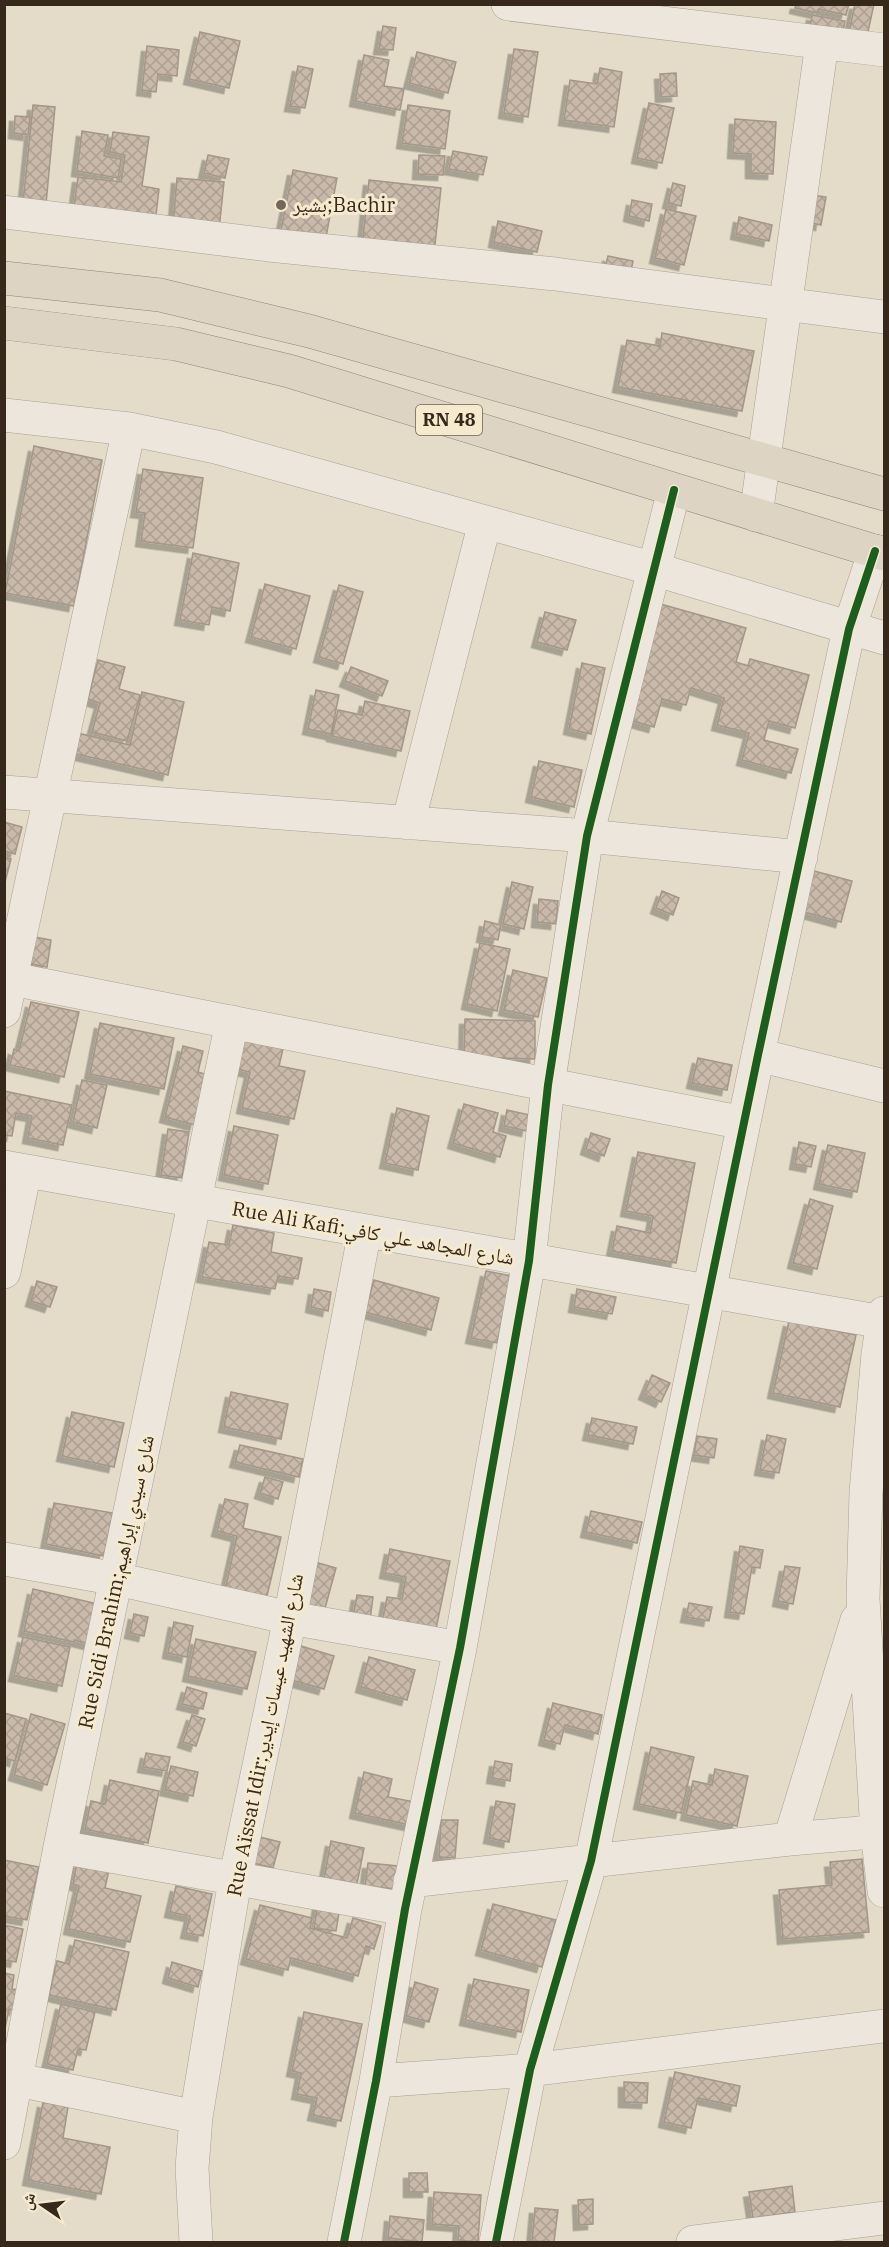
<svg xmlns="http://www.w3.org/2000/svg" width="889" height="2247" font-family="'IBM Plex Serif','Noto Naskh Arabic',serif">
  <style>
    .building { fill: url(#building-cross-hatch); stroke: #a49689; stroke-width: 1.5; filter: url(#shadow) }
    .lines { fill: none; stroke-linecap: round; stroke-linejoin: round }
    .minor-casing { stroke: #a9a093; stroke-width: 34 }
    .trunk-casing { stroke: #8e857a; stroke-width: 34 }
    .minor { stroke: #ece6dc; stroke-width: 33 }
    .trunk { stroke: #ded4c4; stroke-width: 33 }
    .cycleway-casing { stroke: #f6eace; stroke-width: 11 }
    .cycleway { stroke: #1b5e20; stroke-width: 8 }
    .poi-dot { fill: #746759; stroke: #f6eace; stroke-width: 2 }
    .labels { text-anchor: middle; stroke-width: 6; stroke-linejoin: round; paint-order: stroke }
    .shield { fill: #f6eace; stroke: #706251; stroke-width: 1.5 }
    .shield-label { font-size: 18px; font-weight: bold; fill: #37281c }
    .poi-label { font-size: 20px; fill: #37281c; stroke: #f6eace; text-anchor: start }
    .street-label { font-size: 20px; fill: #37281c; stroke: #f6eace }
  </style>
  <defs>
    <pattern id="building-cross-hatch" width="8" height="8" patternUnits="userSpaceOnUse" patternTransform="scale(1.5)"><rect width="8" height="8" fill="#c8b9aa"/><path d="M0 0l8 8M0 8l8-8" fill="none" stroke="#ac9f92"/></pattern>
    <filter id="shadow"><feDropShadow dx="-5.5" dy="5.5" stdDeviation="0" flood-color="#0004"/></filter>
  </defs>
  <rect width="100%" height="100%" fill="#e4dbc9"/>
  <path class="building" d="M796 4H849L846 15 819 9 818 13 795 8Z
    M855 4H874L866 41 848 37Z
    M812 15 845 21 841 41 809 35Z
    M383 26 396 28 393 50 379 49Z
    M200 32 240 41 229 88 189 79Z
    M147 46 179 50 177 76 158 74 156 92 142 90Z
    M514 49 538 52 528 117 504 113Z
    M417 52 456 62 448 93 409 83Z
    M364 55 389 60 384 86 404 89 400 110 355 101Z
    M298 66 313 69 305 108 290 106Z
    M600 68 622 72 614 127 564 120 570 80 597 84Z
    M676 73 677 96 661 97 660 74Z
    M649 103 674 108 662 163 637 158Z
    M33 105 55 107 45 215 22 213Z
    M408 105 450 111 445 149 402 143Z
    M15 116 30 117 28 135 14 133Z
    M735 119 776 122 773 174 751 173V154L733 153Z
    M82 131 108 135 104 156 121 159 118 178 77 171Z
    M113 132 149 137 142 186 159 189 155 224 73 213 78 177 121 182 125 155 110 152Z
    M453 151 487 157 483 175 449 169Z
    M208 155 229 159 225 178 204 173Z
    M419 155 445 156 443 175 418 174Z
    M293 170 337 178 324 248 279 240Z
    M177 178 224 182 219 230 173 226Z
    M369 180 441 188 434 254 362 247Z
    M673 183 685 186 681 206 668 203Z
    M813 195 826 197 821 225 807 222Z
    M632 200 652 204 649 221 629 216Z
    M666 209 696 216 684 265 655 258Z
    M739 217 772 225 769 241 736 234Z
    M498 221 542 231 537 252 494 242Z
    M608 256 633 261 628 285 602 279Z
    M662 333 754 351 742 411 618 387 627 340 660 346Z
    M34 446 102 460 74 606 5 593Z
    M143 469 203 478 193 548 141 541 145 513 136 512Z
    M193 553 239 563 230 611 212 607 209 625 180 620Z
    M265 584 310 596 296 649 251 637Z
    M339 585 363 592 343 664 319 657Z
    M657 603 746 628 736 662 748 666 750 659 809 675 795 728 769 721 764 740 798 749 791 773 742 760 749 733 717 725 724 698 691 688 686 705 662 699 654 727 625 719Z
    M545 612 576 620 567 650 537 642Z
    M98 660 125 667 119 689 140 695 127 741 92 732 100 703 88 699Z
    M582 663 605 668 591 734 569 729Z
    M351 667 388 681 382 696 345 681Z
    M316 690 339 695 331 734 308 729Z
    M142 692 184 702 168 775 72 753 77 733 130 745Z
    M365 701 410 711 401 751 332 736 338 710 362 715Z
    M539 761 582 770 574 807 531 797Z
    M4 822 22 827 15 854 4 851Z
    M4 857 11 859 4 886Z
    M814 871 852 881 841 922 804 912Z
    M512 882 533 887 524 929 503 924Z
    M662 891 679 898 673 915 656 908Z
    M539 899 558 901 556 924 537 922Z
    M485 921 501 925 498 940 482 937Z
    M35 937 51 940 47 967 31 964Z
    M480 943 510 949 497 1011 467 1004Z
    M513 970 547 978 538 1017 504 1010Z
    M31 1002 79 1012 64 1077 10 1065 14 1049 19 1051Z
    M465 1019 535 1021V1059L464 1057Z
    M100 1023 174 1038 164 1089 90 1074Z
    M243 1040 283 1049 279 1066 305 1071 294 1119 242 1108 250 1072 237 1069Z
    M183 1046 203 1051 198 1072 208 1075 195 1125 165 1117Z
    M698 1058 732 1065 727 1090 692 1083Z
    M82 1080 107 1085 97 1128 73 1122Z
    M4 1091 72 1105 63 1145 28 1138 32 1116 16 1113 12 1136 4 1135Z
    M464 1104 498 1113 493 1132 506 1136 500 1157 453 1143Z
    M397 1108 429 1116 418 1170 385 1163Z
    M507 1110 530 1115 527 1131 504 1126Z
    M234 1126 278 1135 268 1184 224 1175Z
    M168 1129 189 1132 182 1178 161 1175Z
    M591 1133 610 1139 604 1156 586 1149Z
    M799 1142 816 1146 811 1167 795 1164Z
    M828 1145 865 1153 857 1192 819 1184Z
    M638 1152 695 1163 676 1263 612 1251 617 1226 650 1233 653 1216 626 1211Z
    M810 1199 833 1206 817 1269 793 1263Z
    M233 1225 274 1233 271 1252 302 1258 298 1279 278 1276 275 1289 202 1277 209 1242 229 1245Z
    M486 1271 512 1276 497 1343 471 1338Z
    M374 1280 439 1298 431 1330 365 1312Z
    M37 1281 57 1287 50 1307 31 1301Z
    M314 1289 331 1292 328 1311 311 1307Z
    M577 1289 616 1297 612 1314 574 1307Z
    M789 1321 856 1335 840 1407 773 1393Z
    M652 1375 670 1383 661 1402 644 1394Z
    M231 1392 288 1404 281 1439 224 1427Z
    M72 1412 124 1423 114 1467 62 1456Z
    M592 1418 637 1427 633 1444 588 1435Z
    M767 1435 786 1439 779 1473 760 1470Z
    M697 1436 717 1439 714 1458 694 1455Z
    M240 1445 303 1459 299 1477 235 1462Z
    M265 1477 283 1482 278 1499 260 1493Z
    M225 1499 248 1504 243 1528 281 1537 266 1600 225 1590 237 1536 217 1531Z
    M54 1503 113 1513 104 1556 46 1544Z
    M591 1511 642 1522 637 1543 586 1532Z
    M740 1546 763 1550 760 1568 752 1567 744 1614 730 1612Z
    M390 1549 450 1561 436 1629 383 1618 387 1597 402 1599 406 1577 385 1573Z
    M315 1562 336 1568 324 1612 303 1606Z
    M785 1566 800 1568 793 1604 778 1601Z
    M33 1589 98 1604 89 1644 74 1640V1642L24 1631Z
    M357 1595 373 1597 370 1620 353 1617Z
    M689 1603 712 1607 709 1621 686 1617Z
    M134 1614 148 1617 144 1636 130 1633Z
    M174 1622 193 1626 187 1657 168 1653Z
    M23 1637 70 1647 62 1686 14 1676Z
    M196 1639 256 1652 247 1689 188 1676Z
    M301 1646 334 1656 324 1689 291 1680Z
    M369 1657 415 1670 407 1700 361 1687Z
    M187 1687 207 1693 203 1709 182 1704Z
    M553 1703 602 1715 598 1734 565 1725 560 1744 544 1740Z
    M4 1713 26 1719 15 1761 4 1758Z
    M31 1714 65 1724 47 1785 14 1775Z
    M192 1715 205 1719 196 1746 183 1742Z
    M651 1747 694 1757 681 1813 639 1804Z
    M146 1753 170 1757 167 1771 143 1767Z
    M495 1761 512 1764 510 1781 492 1778Z
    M171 1766 198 1772 193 1796 165 1790Z
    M715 1769 748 1776 737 1826 686 1815 693 1781 712 1785Z
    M364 1772 392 1779 388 1797 415 1802 410 1825 355 1813Z
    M110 1780 159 1791 148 1843 85 1829 91 1801 105 1804Z
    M496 1801 515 1804 509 1842 489 1838Z
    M441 1820H458L455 1858 439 1857Z
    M260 1837 280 1842 273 1868 253 1863Z
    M331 1841 364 1848 357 1884 324 1878Z
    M862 1859 869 1932 783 1939 779 1890 832 1885 830 1862Z
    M4 1860 39 1867 27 1920 4 1916Z
    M77 1862 109 1870 105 1888 141 1896 130 1942 69 1929 79 1886 73 1884Z
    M368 1863 398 1866 395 1889 365 1886Z
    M176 1886 212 1894 203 1936 186 1933 190 1916 170 1912Z
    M318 1904 340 1907 336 1931 314 1928Z
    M493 1904 556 1920 542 1967 481 1950Z
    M260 1905 312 1918 310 1928 347 1938 353 1918 381 1926 374 1949 366 1946 358 1976 291 1958 288 1970 246 1959Z
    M4 1925 23 1929 16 1962 4 1960Z
    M75 1940 129 1952 116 2010 49 1995 57 1961 69 1964Z
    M172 1962 202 1971 198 1987 168 1978Z
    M4 1973 14 1975 12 1989 19 1990 15 2010 9 2009 4 2033Z
    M474 1979 529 1990 521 2032 465 2020Z
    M415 1982 438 1989 429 2022 406 2016Z
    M61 2004 95 2012 86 2050 78 2049 73 2070 47 2064Z
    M304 2012 362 2024 341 2121 313 2115 317 2098 297 2094 301 2073 292 2071Z
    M675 2072 740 2086 736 2106 698 2098 691 2128 664 2122Z
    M624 2082 648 2083 647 2103 624 2102Z
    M43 2102 68 2107 63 2138 110 2147 101 2194 28 2180Z
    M409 2173H427L428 2192H409Z
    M792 2186 795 2212 753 2218 749 2192Z
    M434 2192 481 2195 478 2242 458 2240 459 2226 432 2224Z
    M593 2199V2224L579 2225 578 2200Z
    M535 2208 558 2210 554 2242 532 2241Z
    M390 2216 424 2220 422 2242 388 2238Z"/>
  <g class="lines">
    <g class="minor-casing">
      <path id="minor" d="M508 4 884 50
        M4 212 269 245 555 274 884 317
        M4 415 129 429 216 447 654 569 884 638
        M756 515 822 43
        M4 792 587 836 801 857
        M408 823 485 522
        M12 979 744 1123
        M4 1011 129 429
        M758 1055 884 1086
        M4 1167 883 1322
        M4 1272 25 1171
        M884 1313 878 1354 866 1492 863 1599 877 1832 884 1891
        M4 1559 117 1579 290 1618 460 1648
        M790 1839 857 1620
        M60 1847 405 1909
        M410 1881 790 1839 884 1831
        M4 2077 196 2117
        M376 2081 530 2070 884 2026
        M4 2143 60 1847 232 1022
        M196 2242 192 2168 196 2117 235 1880 290 1618 365 1231
        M344 2242 376 2081 405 1909 460 1648 529 1261 548 1085 587 836 674 490
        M496 2242 530 2070 591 1861 758 1055 849 629 875 551
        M693 2242 884 2218"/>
    </g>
    <g class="trunk-casing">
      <path id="trunk" d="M4 278 160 295 309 331 884 494
        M4 323 176 344 289 371 884 554"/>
    </g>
    <use href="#minor" class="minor"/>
    <use href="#trunk" class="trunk"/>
    <g class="cycleway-casing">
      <path id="cycleway" d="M344 2242 376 2081 405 1909 460 1648 529 1261 548 1085 587 836 674 490
        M496 2242 530 2070 591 1861 758 1055 849 629 875 551"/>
    </g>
    <use href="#cycleway" class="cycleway"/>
  </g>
  <circle class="poi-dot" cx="281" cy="205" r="6"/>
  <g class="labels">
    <rect class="shield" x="416" y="405" width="66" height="30" rx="4.5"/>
    <g class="shield-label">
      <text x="449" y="426">RN 48</text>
    </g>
    <g class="poi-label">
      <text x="293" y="212">بشير;Bachir</text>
    </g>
    <g class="street-label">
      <text transform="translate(373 1233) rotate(10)" y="7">Rue Ali Kafi;شارع المجاهد علي كافي</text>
      <text transform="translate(116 1582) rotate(-78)" y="7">Rue Sidi Brahim;شارع سيدي إبراهيم</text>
      <text transform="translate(265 1735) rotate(-79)" y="7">Rue Aïssat Idir;شارع الشهيد عيسات إيدير</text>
    </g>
  </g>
  <rect width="889" height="2247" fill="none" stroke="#37281c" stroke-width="12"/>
  <g transform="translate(42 2205) rotate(284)" stroke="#f6eace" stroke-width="4.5" paint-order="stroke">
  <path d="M0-4.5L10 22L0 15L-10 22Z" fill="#37281c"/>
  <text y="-9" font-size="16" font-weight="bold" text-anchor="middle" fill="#37281c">ش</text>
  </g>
</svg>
